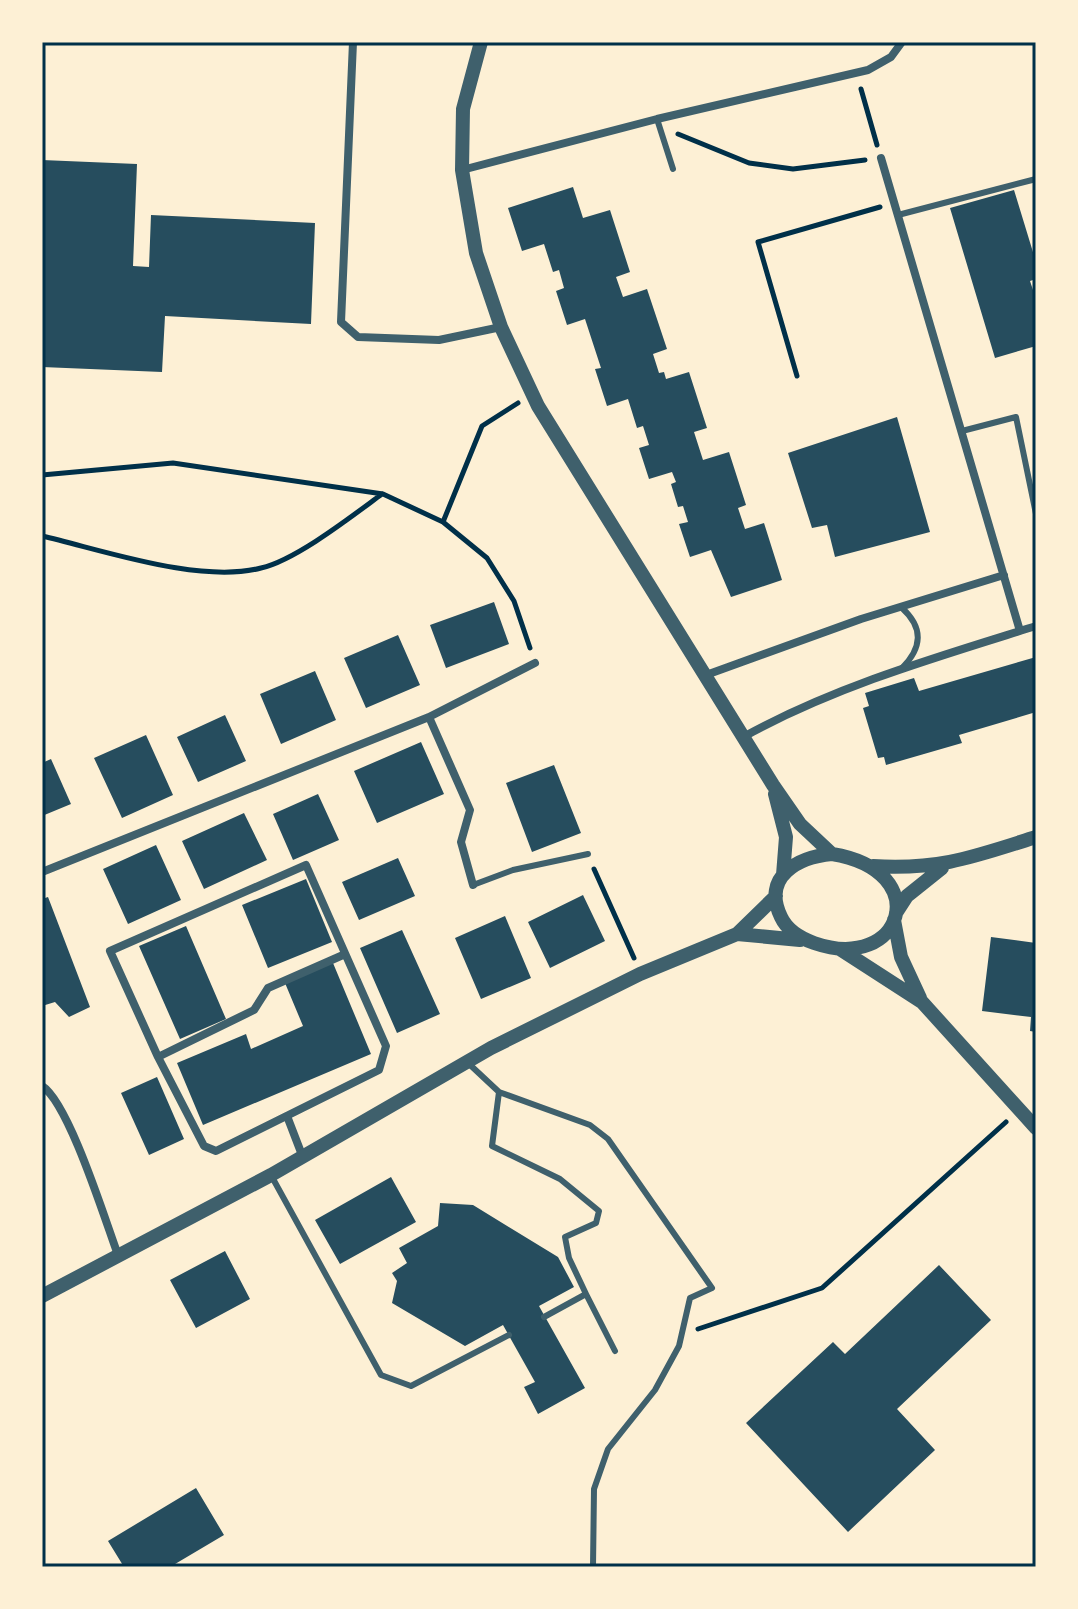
<svg xmlns="http://www.w3.org/2000/svg" width="1078" height="1609" font-family="'Noto Sans',sans-serif">
  <style>
    .building { fill: #264d5e }
    .lines { fill: none; stroke-linecap: round; stroke-linejoin: round }
    .path { stroke: #003049; stroke-width: 5 }
    .service { stroke: #3f606c; stroke-width: 6 }
    .minor { stroke: #3f606c; stroke-width: 8 }
    .tertiary { stroke: #3f606c; stroke-width: 14 }
    .neatline { fill: none; stroke: #003049; stroke-width: 3 }
  </style>
  <rect width="100%" height="100%" fill="#fdf0d5"/>
  <path class="building" d="M42 160 137 164 133 266 149 267 151 215 315 223 311 324 165 316 162 372 42 367Z
    M573 187 583 218 610 210 630 272 616 277 623 297 647 289 667 349 653 354 659 373 664 372 666 379 689 372 707 428 694 432 703 460 729 452 746 505 738 508 745 529 764 523 782 580 731 597 711 550 690 557 679 524 688 522 683 506 678 507 671 484 676 482 672 472 649 479 639 448 649 445 643 426 637 428 628 399 607 406 595 369 601 368 585 319 567 325 556 291 564 288 559 270 553 272 544 244 522 251 508 208Z
    M1014 190 1036 262V279L1030 281 1036 299V346L995 358 950 208Z
    M897 417 930 532 835 557 827 525 812 528 788 453Z
    M494 602 509 644 446 668 430 625Z
    M398 635 420 685 366 708 344 658Z
    M1036 657V712L959 735 962 743 886 765 884 757 878 758 863 708 869 706 865 693 914 678 919 691Z
    M315 671 336 720 281 744 260 694Z
    M225 715 246 761 198 782 177 737Z
    M146 735 173 795 122 818 94 758Z
    M421 742 444 794 377 823 354 771Z
    M51 759 71 804 42 816V763Z
    M554 765 581 833 532 852 506 783Z
    M318 794 339 840 293 860 273 814Z
    M244 813 267 860 204 889 182 841Z
    M156 845 181 900 128 924 103 869Z
    M398 858 415 896 359 920 342 882Z
    M306 879 332 942 268 968 242 905Z
    M583 895 605 941 550 968 528 922Z
    M48 897 90 1007 69 1017 55 1002 42 1006V899Z
    M505 916 531 978 481 999 455 938Z
    M186 926 226 1019 180 1039 139 946Z
    M402 930 440 1014 397 1033 360 948Z
    M991 937 1036 943V1032L1030 1031 1031 1017 982 1011Z
    M333 963 371 1054 203 1125 177 1063 246 1034 251 1049 303 1026 285 983Z
    M157 1077 184 1139 149 1155 121 1093Z
    M391 1177 416 1222 340 1264 315 1220Z
    M440 1203 473 1205 558 1257 574 1287 539 1306 585 1388 538 1414 524 1387 535 1382 503 1325 465 1346 392 1303 397 1281 392 1273 407 1263 399 1248 438 1226Z
    M225 1251 250 1299 196 1328 170 1280Z
    M939 1265 991 1320 897 1409 935 1450 848 1532 746 1423 833 1342 845 1354Z
    M196 1488 224 1535 170 1567H124L108 1541Z"/>
  <g class="lines">
    <path class="path" d="M861 89 877 145
      M678 134 749 163 793 169 865 160
      M797 376 758 242 880 207
      M42 475 173 463 383 494 443 522 487 558 514 601 530 648
      M443 522 482 426 518 403
      M42 536C103 550 200 584 261 568 296 560 352 516 382 494
      M594 869 634 958
      M698 1329 822 1288 1006 1122"/>
    <path class="service" d="M657 119 673 169
      M898 215 1036 179
      M962 431 1016 417 1036 514
      M902 608C924 628 922 648 902 668
      M473 885 513 870 588 854
      M468 1063 499 1092 590 1125 608 1139 712 1288 690 1298 679 1346 655 1390 608 1449 594 1489 593 1567
      M499 1092 492 1146 560 1179 599 1211 596 1223 565 1237 569 1258 586 1294 544 1317
      M272 1177 381 1375 411 1386 509 1335
      M586 1294 615 1351"/>
    <path class="minor" d="M353 42 341 322 358 337 439 340 501 327
      M881 158 1020 631
      M462 170 657 119 868 70 891 57 902 42
      M706 675 861 619 1004 575
      M429 717 535 663
      M745 736C836 686 937 657 1036 626
      M306 865 386 1046 379 1070 216 1151 204 1146 158 1057 110 951Z
      M42 872 429 717 470 810 461 842 473 885
      M158 1057 254 1010 268 988 343 955
      M42 1086C69 1103 105 1220 118 1255
      M287 1116 302 1155"/>
    <path class="tertiary" d="M481 42 463 109 462 170 476 253 501 327 538 406 773 785 800 824 832 854
      M775 794 786 837 783 875
      M832 854C936 871 903 974 814 943 800 938 787 930 781 917 761 876 799 857 832 854Z
      M873 866C940 870 973 857 1036 837
      M896 913 907 896 942 868
      M894 920 901 957 920 998
      M737 934 800 940
      M840 949 922 1002 1036 1128
      M42 1296 271 1175 491 1048 640 974 737 934 776 896"/>
  </g>
  <rect width="1078" height="1609" fill="none" stroke="#fdf0d5" stroke-width="88"/>
  <rect x="44" y="44" width="990" height="1521" class="neatline"/>
</svg>
